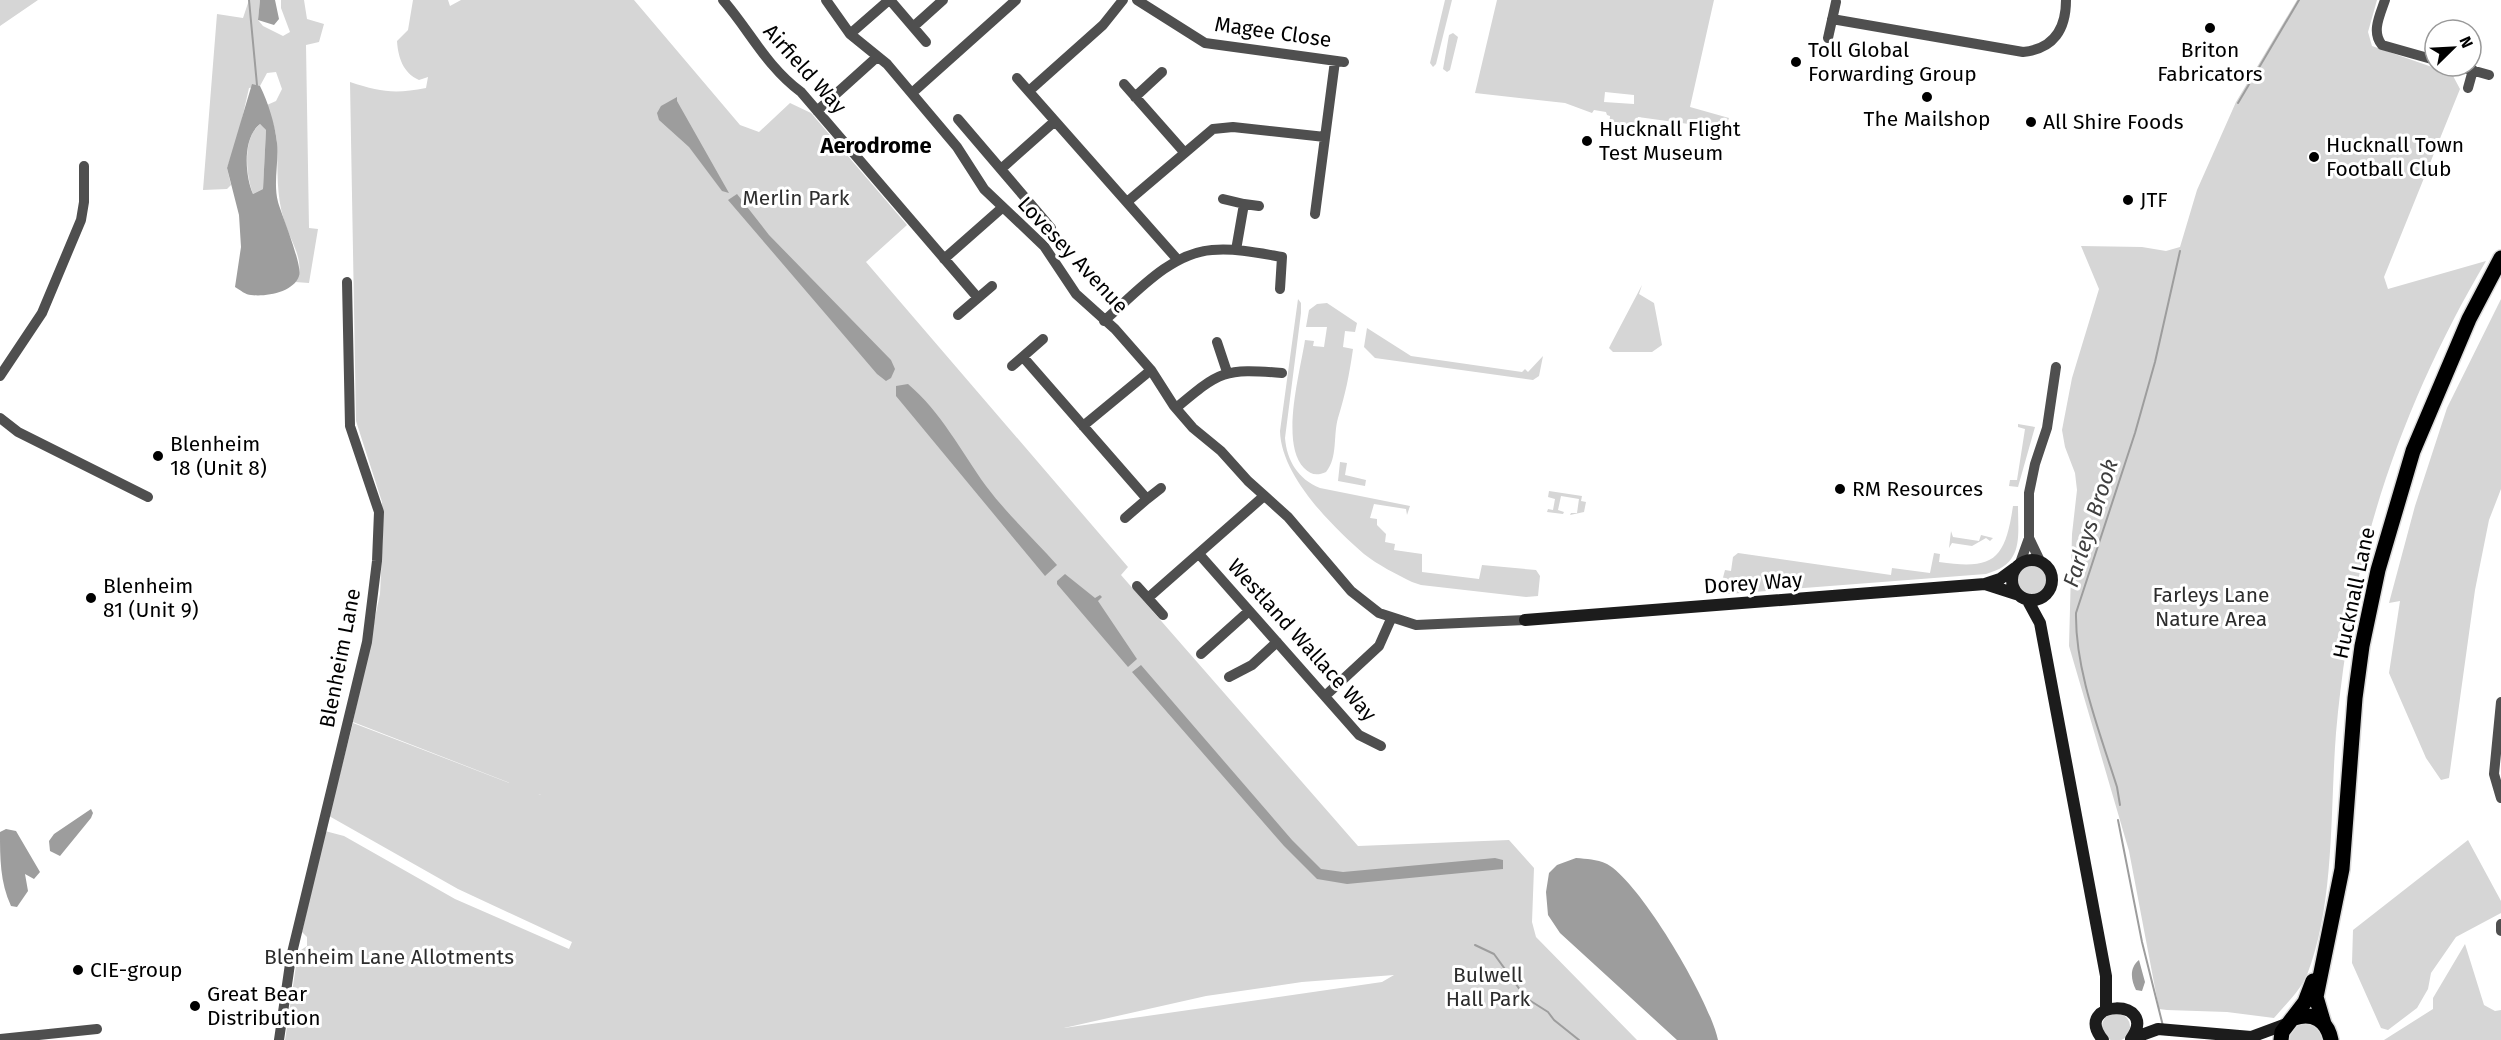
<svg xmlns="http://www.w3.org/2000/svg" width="2501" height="1040" font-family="'Fira Sans',sans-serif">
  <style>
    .green { fill: #d6d6d6; fill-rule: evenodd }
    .water { fill: #9d9d9d; fill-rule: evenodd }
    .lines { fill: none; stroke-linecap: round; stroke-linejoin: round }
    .stream { stroke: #9d9d9d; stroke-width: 2 }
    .primary-casing { stroke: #dbdbdb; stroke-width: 18 }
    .street { stroke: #4f4f4f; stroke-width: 10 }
    .secondary { stroke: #1c1c1c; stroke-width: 12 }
    .primary { stroke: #000; stroke-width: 15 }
    .poi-dot { fill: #000; stroke: #fff; stroke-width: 2 }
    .labels { text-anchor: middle; stroke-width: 6; stroke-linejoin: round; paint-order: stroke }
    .street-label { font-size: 21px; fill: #000; stroke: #fff }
    .poi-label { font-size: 21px; fill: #000; stroke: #fff; text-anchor: start }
    .park-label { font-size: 21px; fill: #2d2d2d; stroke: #fff }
    .neighbourhood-label { font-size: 22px; font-weight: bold; fill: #000; stroke: #fff }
    .water-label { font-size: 22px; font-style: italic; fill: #3e3e3e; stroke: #fff }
  </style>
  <rect width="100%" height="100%" fill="#fff"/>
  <path class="green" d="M0 0H38L0 26Z
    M249 0H260L258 20 263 26 283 36 290 32 281 8V0H304L307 19 324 24 319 42 306 45 309 228 318 229 309 283 295 282C308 264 289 239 284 220 276 194 278 172 277 146 277 132 271 118 267 105L276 101 282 89 276 72 267 73 260 86 249 88 237 141 227 168 231 185 227 189 203 190 217 14 243 18Z
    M413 0H448L450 6 461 0H634L740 125 759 132 790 103 811 113 907 225 866 262 1128 567 1121 575 1358 846 1509 840 1534 868 1532 922 1536 937 1637 1040H285L298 952 307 946V937L302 932 325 831 344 836 455 899 569 949 572 942 458 889 329 816 353 723 541 795 353 722 380 594 383 532 382 502 356 421 350 82C380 92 395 94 426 88L428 77 419 80C403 73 398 57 397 41L408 30ZM1394 975 1382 982 1064 1028 1206 996 1302 982Z
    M1445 0H1452L1436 64 1433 67 1430 63Z
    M1497 0H1714L1690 107 1729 118 1725 129 1638 117 1637 132 1609 129 1610 116 1607 115 1606 112 1594 110 1592 113 1565 103 1475 93ZM1605 92 1634 95V104L1604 102Z
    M2297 0H2377L2368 32 2372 46 2452 74 2460 89 2384 277 2388 289 2486 261C2431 354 2387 457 2362 562 2350 617 2341 677 2336 733 2330 809 2335 904 2307 975 2300 991 2285 1005 2274 1018L2227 1012 2167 1010 2159 1009 2129 851 2069 646 2072 534 2077 490 2075 473 2065 447 2062 430 2072 378 2099 289 2081 246 2142 247 2166 251 2180 247 2197 190 2236 102Z
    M1453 33 1458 37 1450 70 1447 72 1443 69 1449 35Z
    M260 124 266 130 263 189 253 194C246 175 242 139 260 124Z
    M1642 285 1639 294 1654 303 1662 345 1652 352H1613L1609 348 1611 344Z
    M1298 299 1301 303V313L1285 438C1287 461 1298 479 1320 488L1410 506 1407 515 1406 509 1374 504 1370 518 1377 519V525L1386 534 1385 542 1395 544 1394 550 1422 554V572L1479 579 1482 565 1536 570 1540 576 1538 596 1526 597 1421 585 1412 582C1396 574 1378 565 1364 554 1332 526 1281 476 1280 431Z
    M2501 299V489L2489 520 2475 590 2449 778 2441 780 2426 758 2389 673 2400 601 2389 603 2415 506 2447 408Z
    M1327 303 1357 323 1355 332 1345 331 1343 347 1353 349C1349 376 1346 392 1338 418 1333 435 1338 458 1326 472 1317 476 1311 475 1304 468 1280 443 1300 373 1305 340L1314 341 1313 346 1324 347 1327 327H1306L1309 310 1317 304Z
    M1367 328 1411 356 1522 372 1525 369 1528 372 1543 356 1539 376 1533 380 1375 358 1364 347Z
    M2018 424 2035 427 2018 487 2009 486 2010 480H2017L2025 429 2018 427Z
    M1340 462 1347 463 1345 475 1366 480 1365 486 1338 481Z
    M1549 491 1582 496 1581 501 1586 502 1584 512 1570 515 1571 513H1577L1579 499 1561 496 1558 510 1564 512 1563 514 1547 512 1548 509 1553 510 1555 499 1548 497Z
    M2013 506H2018C2018 538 2024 564 1986 574L1728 594 1721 585 1725 570 1731 571 1733 557 1738 553 1891 575 1892 568 1930 573 1934 553 1940 554 1939 562C1994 570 2005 560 2013 506Z
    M1951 531 1953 537 1979 541 1981 535 1993 538 1990 541 1986 538 1972 546 1952 543 1949 548Z
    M2017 581a15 15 0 1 1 30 0a15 15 0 1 1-30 0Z
    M2468 840 2501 901V913L2456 937 2431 973 2428 989 2417 1008 2388 1030 2381 1028 2352 963 2353 930Z
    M2465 944 2484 1005 2495 1011 2501 1010V1040H2384L2433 1009V998Z
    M2102 1027a14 14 0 1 1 28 0a14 14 0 1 1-28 0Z
    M2300 1021 2318 1025 2325 1040H2285Z"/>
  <path class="water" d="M260 0H275L279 19 274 25 258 20Z
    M252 84 260 86C268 102 275 124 277 143 279 162 273 183 278 202 282 216 303 266 299 276 294 292 266 297 251 295 246 295 240 290 235 287L241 247 239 215 227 168ZM260 124 266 130 263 189 253 194C245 176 242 138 260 124Z
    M677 97V101L729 193 722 191 689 147 659 120 657 113 661 106Z
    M737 194 769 235 891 360 895 369 891 378 886 381 877 374 728 200Z
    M908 384C941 412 961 451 986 486 1007 514 1034 539 1057 565L1045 576 896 396V386Z
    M1065 574 1095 598 1100 595 1102 597 1098 601 1137 659 1128 667 1057 584V581Z
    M1141 665 1292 840 1321 869 1343 872 1495 858 1503 860V869L1347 884 1317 879 1284 846 1132 672Z
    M91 809 93 813 91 818 60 856 50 851 49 841 54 834Z
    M6 829 16 831 40 872 34 879 25 874 28 891 17 907 11 906C0 882 0 858 0 832Z
    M1576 858C1587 859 1596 859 1607 864 1641 883 1710 1001 1718 1040H1677L1560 933 1548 915 1546 892 1549 873 1557 865Z
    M2139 960 2145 982 2142 991 2136 990C2131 980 2129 968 2139 960Z"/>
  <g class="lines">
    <path class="stream" d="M249 0 257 85
      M2238 103 2299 0
      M2120 805 2117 787C2100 733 2075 670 2076 613L2135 433 2155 362 2180 251
      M2118 820 2142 942 2163 1026
      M1475 945 1494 954 1526 998 1548 1012 1554 1020 1579 1040"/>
    <g class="primary-casing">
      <path id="primary" d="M2294 1018C2313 1012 2327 1020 2331 1040
        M2324 1024 2316 997 2342 869 2355 698 2362 646 2378 570 2413 451 2469 319 2501 258
        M2281 1040 2282 1032 2305 1002 2313 981"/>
    </g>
    <path class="street" d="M723 0C750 31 766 66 801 92L978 298
      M826 0 850 34 887 64 957 147 984 189 1044 246 1076 294 1115 329 1151 370 1174 406 1193 428 1221 451 1248 481 1288 517 1351 591 1379 613 1416 625 1525 620
      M890 0 926 42
      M1137 0 1205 43 1344 62
      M2385 0C2380 15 2371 32 2382 45L2435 60
      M1832 19 2023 52C2054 49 2066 29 2066 0
      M913 27 943 0
      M850 34 889 0
      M1828 38 1836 2
      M2457 66 2489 75
      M1017 78 1177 259
      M1124 84 1184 152
      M2468 88 2473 70
      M1029 91 1103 25 1123 0
      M912 93 1016 0
      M1135 97 1162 72
      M817 111 877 57
      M958 119 1051 228
      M1001 169 1055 121
      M1223 199 1244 204
      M1127 202 1213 129 1233 127 1325 137
      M1315 214 1335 61
      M1236 250 1244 204 1259 206
      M944 259 1003 207
      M958 315 992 286
      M1104 321C1135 294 1170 253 1212 250 1236 248 1259 253 1282 257L1280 289
      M1217 342 1227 372
      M1023 357 1147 499 1125 518
      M1012 366 1043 339
      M0 376 42 313 81 220 84 202V166
      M1176 408C1220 371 1224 368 1282 373
      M0 418 18 432 148 497
      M1083 426 1151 370
      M1147 499 1161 488
      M2029 538 2040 561
      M1199 554 1359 735 1381 746
      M2020 563 2029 538V493L2035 464 2047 428 2056 367
      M1137 586 1163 615
      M1148 598 1264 496
      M1201 654 1249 611
      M1229 677 1252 665 1277 642
      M1325 696 1379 646 1391 619
      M2501 702 2494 774 2501 798
      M2501 924V931
      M0 1039 97 1029
      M279 1040 291 957 367 642 377 561 379 512 350 426 347 282"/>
    <path class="secondary" d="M2012 580a20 20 0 1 1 40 0a20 20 0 1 1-40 0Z
      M1985 584 2016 594
      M2028 601 2040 623 2106 976V1010
      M1525 620 1985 584 2000 579 2015 568
      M2131 1039 2158 1029 2251 1037 2286 1024
      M2103 1040C2070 999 2161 997 2131 1039"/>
    <use href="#primary" class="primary"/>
  </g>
  <g class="poi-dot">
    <circle cx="2210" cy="28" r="6"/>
    <circle cx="1796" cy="62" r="6"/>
    <circle cx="1927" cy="97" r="6"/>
    <circle cx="2031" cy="122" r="6"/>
    <circle cx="1587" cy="141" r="6"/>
    <circle cx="2314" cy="157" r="6"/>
    <circle cx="2128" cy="200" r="6"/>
    <circle cx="158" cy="456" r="6"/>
    <circle cx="1840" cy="489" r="6"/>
    <circle cx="91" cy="598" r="6"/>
    <circle cx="78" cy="970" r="6"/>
    <circle cx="195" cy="1006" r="6"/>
  </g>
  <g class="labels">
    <g class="street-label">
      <text transform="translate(1273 32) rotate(8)" y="7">Magee Close</text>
      <text transform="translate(805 69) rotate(48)" y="7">Airfield Way</text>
      <text transform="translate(1073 255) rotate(47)" y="7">Lovesey Avenue</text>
      <text transform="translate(1753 583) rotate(-4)" y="7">Dorey Way</text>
      <text transform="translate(2354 593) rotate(-78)" y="7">Hucknall Lane</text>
      <text transform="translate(1302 640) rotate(48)" y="7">Westland Wallace Way</text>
      <text transform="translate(340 658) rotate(-79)" y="7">Blenheim Lane</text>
    </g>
    <g class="poi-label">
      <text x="1808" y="57">Toll Global<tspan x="1808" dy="24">Forwarding Group</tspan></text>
      <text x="2210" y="57" text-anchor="middle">Briton<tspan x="2210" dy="24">Fabricators</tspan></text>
      <text x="1927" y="126" text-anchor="middle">The Mailshop</text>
      <text x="2043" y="129">All Shire Foods</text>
      <text x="1599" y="136">Hucknall Flight<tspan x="1599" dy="24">Test Museum</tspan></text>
      <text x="2326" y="152">Hucknall Town<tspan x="2326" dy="24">Football Club</tspan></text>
      <text x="2140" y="207">JTF</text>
      <text x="170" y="451">Blenheim<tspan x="170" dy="24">18 (Unit 8)</tspan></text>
      <text x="1852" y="496">RM Resources</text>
      <text x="103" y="593">Blenheim<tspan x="103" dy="24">81 (Unit 9)</tspan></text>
      <text x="90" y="977">CIE-group</text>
      <text x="207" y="1001">Great Bear<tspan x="207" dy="24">Distribution</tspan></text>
    </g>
    <g class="park-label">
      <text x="796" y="205">Merlin Park</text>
      <text x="2211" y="602">Farleys Lane<tspan x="2211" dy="24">Nature Area</tspan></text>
      <text x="389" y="964">Blenheim Lane Allotments</text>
      <text x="1488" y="982">Bulwell<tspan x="1488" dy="24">Hall Park</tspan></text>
    </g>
    <g class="neighbourhood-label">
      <text x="876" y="153">Aerodrome</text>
    </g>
    <g class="water-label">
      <text transform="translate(2090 523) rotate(-72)" y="8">Farleys Brook</text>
    </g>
  </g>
  <g transform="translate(2453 48) rotate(66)"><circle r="28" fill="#ffffff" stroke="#999999" stroke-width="1.5"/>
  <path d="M0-4.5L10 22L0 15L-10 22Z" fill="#000000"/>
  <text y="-9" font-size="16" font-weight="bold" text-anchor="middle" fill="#000000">N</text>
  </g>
</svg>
